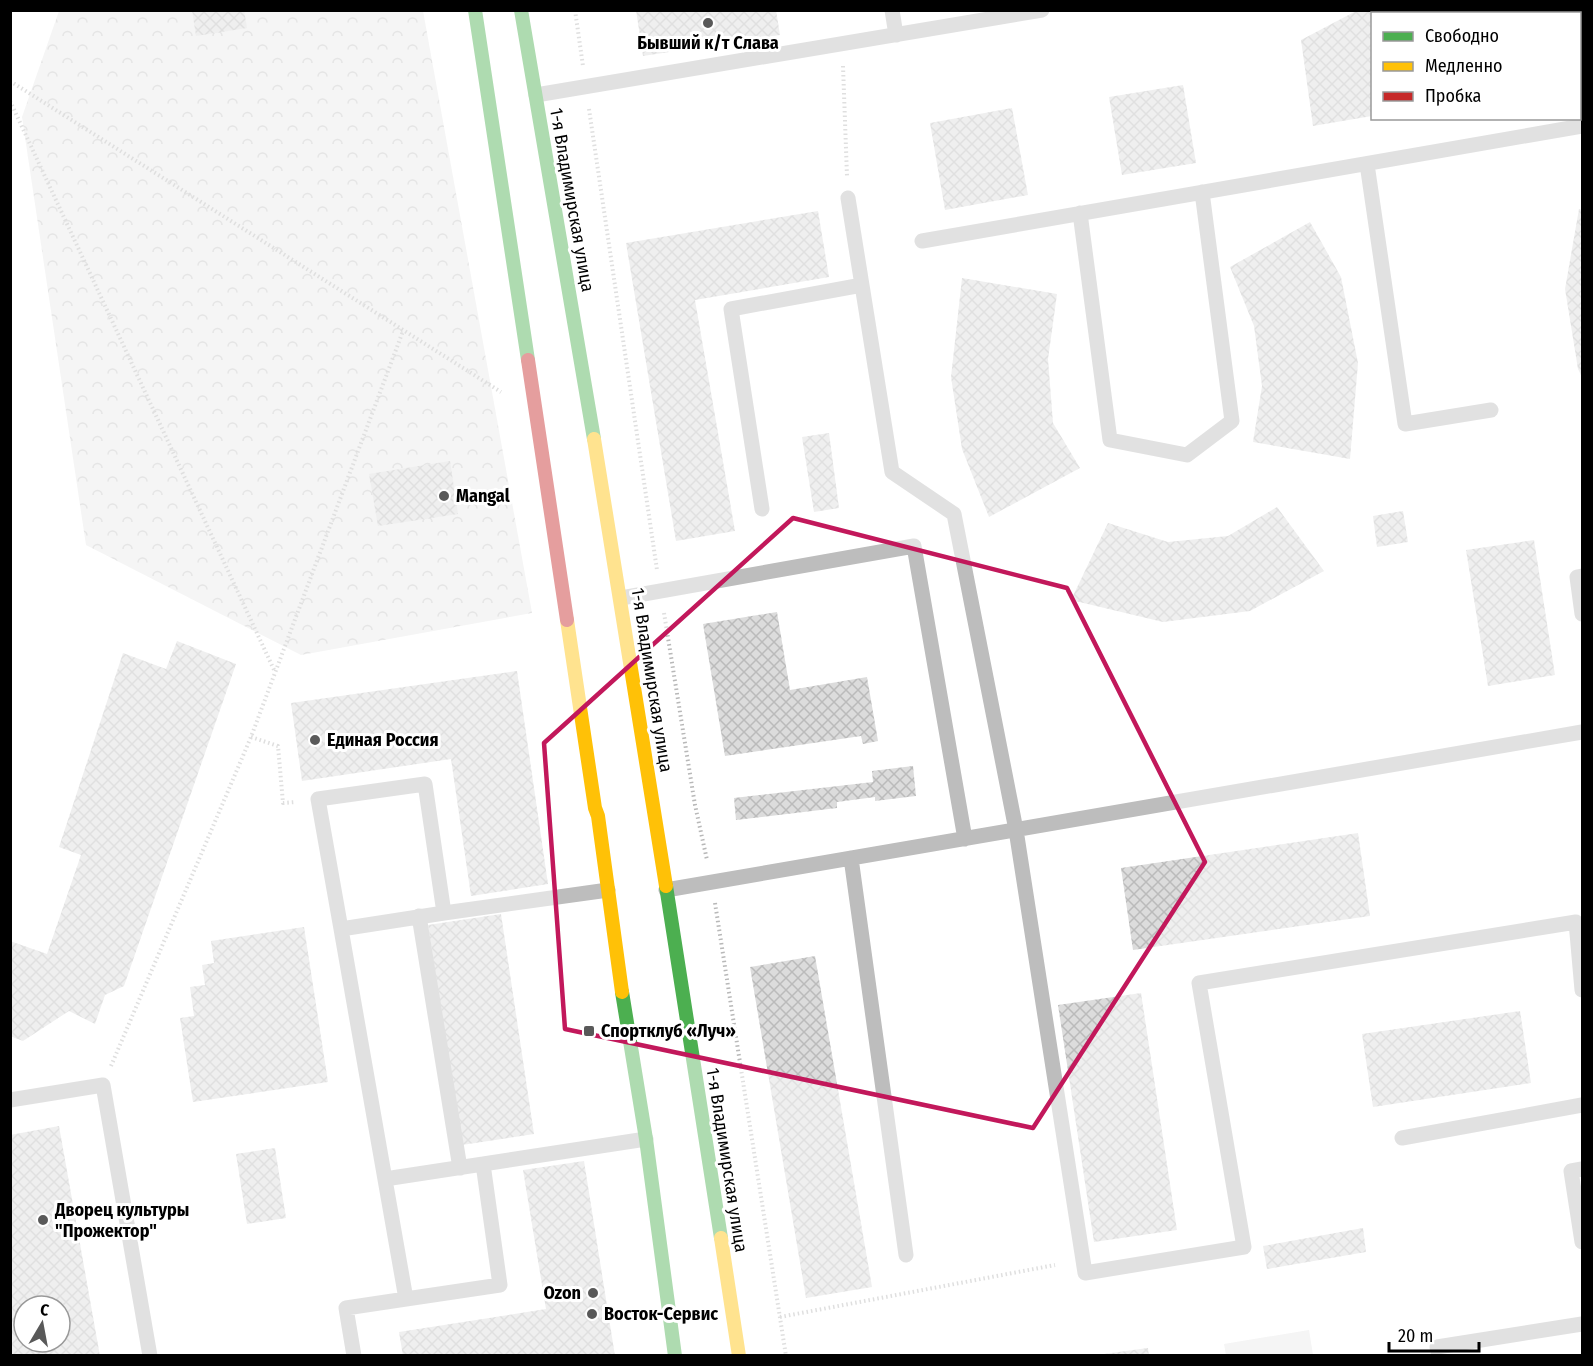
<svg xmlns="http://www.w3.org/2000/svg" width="1593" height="1366" font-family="'Fira Sans Condensed',sans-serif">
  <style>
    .forest { fill: url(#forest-crowns) }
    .garden { fill: #e8e8e8 }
    .building { fill: url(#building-cross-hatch); fill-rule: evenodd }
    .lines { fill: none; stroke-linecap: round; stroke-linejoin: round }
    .path { stroke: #b8b8b8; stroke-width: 4; stroke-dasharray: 1.5 3; stroke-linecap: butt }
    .lane { stroke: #bdbdbd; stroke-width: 15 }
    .fast { stroke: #4caf50; stroke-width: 14 }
    .slow { stroke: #ffc107; stroke-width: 14 }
    .jam { stroke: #c62828; stroke-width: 14 }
    .marked { fill: none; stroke: #c2185b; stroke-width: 4.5; stroke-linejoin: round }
    .poi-dot { fill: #595959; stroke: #fff; stroke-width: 2 }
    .labels { text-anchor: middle; stroke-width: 6; stroke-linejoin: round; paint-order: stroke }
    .poi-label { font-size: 18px; font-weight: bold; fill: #000; stroke: #fff; text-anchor: start }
    .street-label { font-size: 18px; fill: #000; stroke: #fff }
  </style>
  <defs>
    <pattern id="forest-crowns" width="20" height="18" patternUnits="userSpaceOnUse" patternTransform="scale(1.5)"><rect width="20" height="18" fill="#e8e8e8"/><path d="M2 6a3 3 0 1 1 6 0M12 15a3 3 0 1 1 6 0" fill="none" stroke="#c5c5c5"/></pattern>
    <pattern id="building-cross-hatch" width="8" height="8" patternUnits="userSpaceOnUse" patternTransform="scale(1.5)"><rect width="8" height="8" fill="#dcdcdc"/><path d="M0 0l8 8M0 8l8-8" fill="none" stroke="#bbb"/></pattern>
  </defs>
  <rect width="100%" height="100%" fill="#fff"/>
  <path class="forest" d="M59 11H423L532 613 301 655 86 545 22 117Z"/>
  <path class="garden" d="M1309 1330 1313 1355H1226L1224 1344Z"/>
  <path class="building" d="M192 10H244L247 28 196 36Z
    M636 10H776L780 35 643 56Z
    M1358 10H1551V14H1372V116L1313 126 1301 40Z
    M1183 85 1196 163 1122 175 1109 97Z
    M1012 108 1028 195 945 210 930 123Z
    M1579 209 1582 210V377L1578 369 1565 289Z
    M818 211 829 277 695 300 735 531 676 541 626 243Z
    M1310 222 1341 277 1358 363 1350 459 1253 442 1262 386 1254 326 1230 267Z
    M962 278 1057 294 1048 359 1053 423 1080 468 989 517 962 449 951 377Z
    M829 433 839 508 814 512 802 437Z
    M450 461 458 514 378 526 369 474Z
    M1277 507 1324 571 1250 611 1163 622 1071 600 1108 523 1168 542 1228 536Z
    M1403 511 1408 542 1377 547 1373 516Z
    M1534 540 1555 675 1488 686 1466 550Z
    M777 612 790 690 867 677 878 741 863 744 861 736 725 756 703 624Z
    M177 641 236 664 124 986 105 995 95 1024 69 1011 23 1041 10 1036V941L47 954 81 855 59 847 123 653 166 669Z
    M517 671 548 884 471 896 451 759 302 781 291 703Z
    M913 766 916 796 875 801V797L837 802V808L736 820 734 798 873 782 872 771Z
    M1358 833 1370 916 1133 950 1121 868Z
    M501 914 534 1134 462 1145 428 925Z
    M304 927 328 1082 193 1102 180 1018 194 1016 190 987 205 985 202 965 214 963 211 941Z
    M815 956 872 1287 806 1298 750 967Z
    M1141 993 1177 1230 1094 1242 1058 1005Z
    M1520 1011 1531 1083 1373 1107 1362 1034Z
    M59 1126 100 1356H10V1135ZM24 1306H60V1342H24Z
    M275 1148 286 1218 247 1224 236 1154Z
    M584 1161 615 1356H403L399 1332 546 1309 523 1170Z
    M1363 1228 1366 1252 1267 1269 1263 1246Z
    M1148 1348 1149 1356H1104V1354Z"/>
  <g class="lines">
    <path class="path" d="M575 10 583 66
      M843 66 847 176
      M10 81 501 392
      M10 101 275 672
      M589 109 657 570
      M664 613 695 805 707 860
      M251 737 278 746 283 803 296 802
      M715 903 786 1356
      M111 1066 251 737 403 331
      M780 1317 1055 1265"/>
    <path class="lane" d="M892 10 896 35
      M536 95 1042 10
      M1367 164 1405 424 1491 410
      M848 198 892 472 954 514 1016 830 1085 1273 1244 1247 1199 983 1576 922 1582 990
      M1080 213 1110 440 1187 455 1232 421 1202 192
      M922 241 1582 126
      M762 509 731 309 862 285
      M1582 576 1577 577 1582 614
      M621 598 914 546 965 839
      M851 858 906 1255
      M666 890 1582 732
      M444 913 341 929 318 799 425 784 444 913 608 890
      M419 916 460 1168
      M341 929 406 1299 346 1308 354 1356
      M10 1100 103 1085 150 1356
      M1402 1138 1582 1105
      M1582 1169 1571 1171 1582 1242
      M385 1179 646 1139
      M406 1299 500 1285 483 1164
      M1439 1356 1437 1347 1582 1324"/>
    <path class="fast" d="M475 10 528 360
      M521 10 594 439
      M666 886 721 1238
      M622 992 646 1139 675 1356"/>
    <path class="slow" d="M594 439 666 886
      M567 620 595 808 598 816 622 992
      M721 1238 739 1356"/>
    <path class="jam" d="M528 360 567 620"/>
  </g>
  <path d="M0 0H1593V1366H0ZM793 518 1067 588 1205 862 1033 1128 565 1029 544 743Z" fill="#fff" fill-opacity=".55" fill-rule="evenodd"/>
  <path class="marked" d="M793 518 1067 588 1205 862 1033 1128 565 1029 544 743Z"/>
  <g class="poi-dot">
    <circle cx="708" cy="23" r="6"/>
    <circle cx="444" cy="496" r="6"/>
    <circle cx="315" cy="740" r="6"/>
    <rect x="583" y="1025" width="12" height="12" rx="3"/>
    <circle cx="43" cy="1220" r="6"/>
    <circle cx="593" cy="1293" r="6"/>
    <circle cx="592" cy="1314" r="6"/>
  </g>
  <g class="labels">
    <g class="poi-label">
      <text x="708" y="49" text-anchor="middle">Бывший к/т Слава</text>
      <text x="456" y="502">Mangal</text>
      <text x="327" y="746">Единая Россия</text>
      <text x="601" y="1037">Спортклуб «Луч»</text>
      <text x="55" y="1216">Дворец культуры<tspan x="55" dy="21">"Прожектор"</tspan></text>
      <text x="581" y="1299" text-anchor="end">Ozon</text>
      <text x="604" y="1320">Восток-Сервис</text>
    </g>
    <g class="street-label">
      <text transform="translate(572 200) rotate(80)" y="6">1-я Владимирская улица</text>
      <text transform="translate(652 680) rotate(81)" y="6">1-я Владимирская улица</text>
      <text transform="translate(727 1160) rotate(81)" y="6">1-я Владимирская улица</text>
    </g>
  </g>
  <rect width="1593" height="1366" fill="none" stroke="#000000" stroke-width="24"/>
  <rect x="1371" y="12" width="210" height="108" fill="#ffffff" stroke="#999999" stroke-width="1.5"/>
  <rect x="1383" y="32" width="30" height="9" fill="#4caf50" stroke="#999999" stroke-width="1.5"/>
  <text x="1425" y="42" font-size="18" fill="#000000">Свободно</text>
  <rect x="1383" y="62" width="30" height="9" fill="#ffc107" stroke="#999999" stroke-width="1.5"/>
  <text x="1425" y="72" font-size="18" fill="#000000">Медленно</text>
  <rect x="1383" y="92" width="30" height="9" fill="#c62828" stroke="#999999" stroke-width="1.5"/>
  <text x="1425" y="102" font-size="18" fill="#000000">Пробка</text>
  <g transform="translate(42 1324) rotate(10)"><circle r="28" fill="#ffffff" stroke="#999999" stroke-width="1.5"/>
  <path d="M0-4.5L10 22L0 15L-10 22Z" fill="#595959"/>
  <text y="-9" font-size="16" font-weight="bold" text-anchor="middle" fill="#000000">С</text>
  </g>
  <path d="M1389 1342v9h90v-9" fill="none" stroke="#000000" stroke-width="3"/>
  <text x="1398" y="1342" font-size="18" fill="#000000" stroke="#ffffff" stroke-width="4.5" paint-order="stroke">20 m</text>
</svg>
